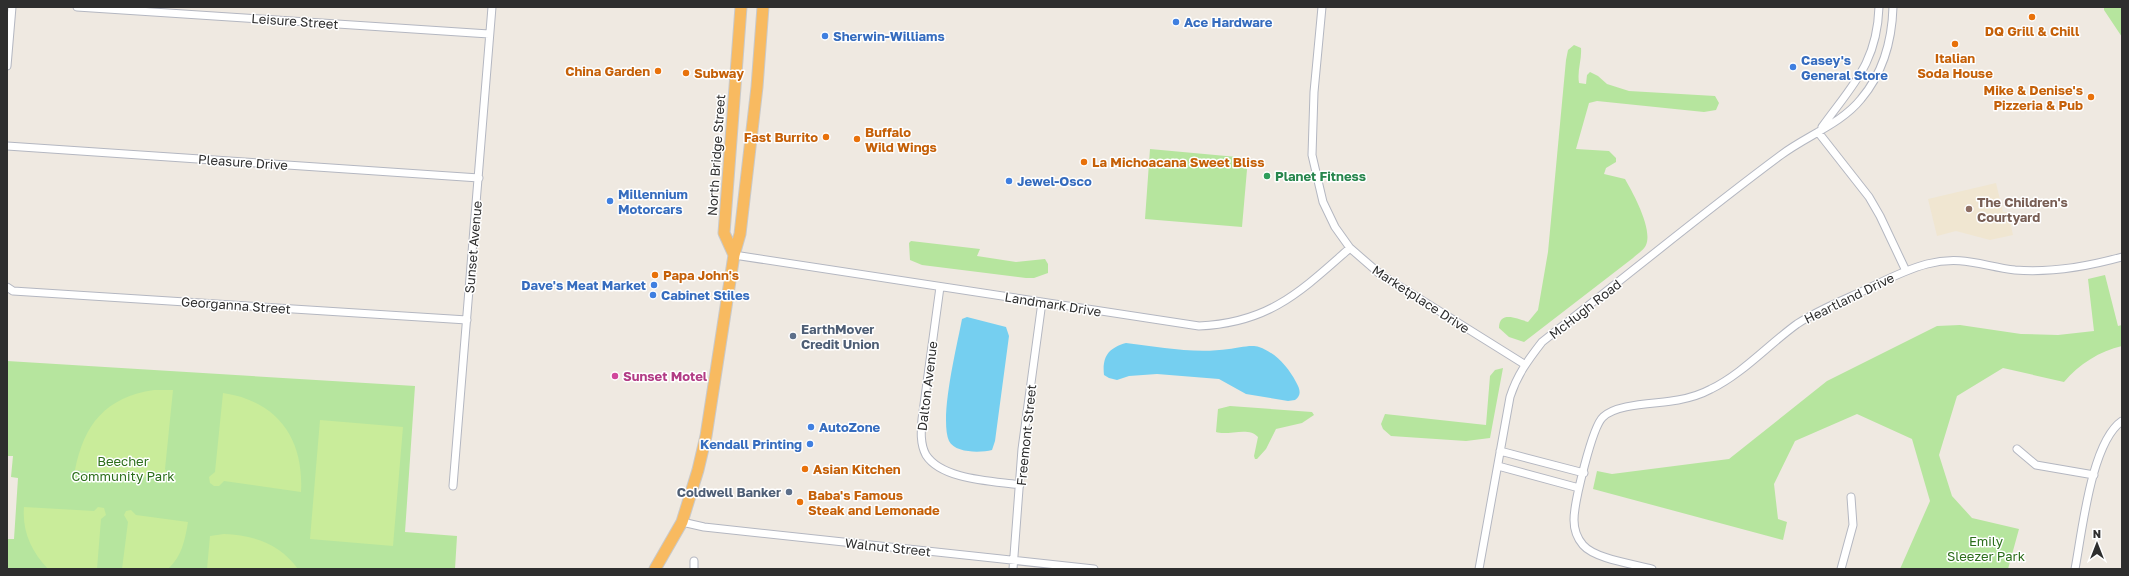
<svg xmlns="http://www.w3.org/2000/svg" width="2129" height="576" font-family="'Golos Text',sans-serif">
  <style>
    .education { fill: #f0e6d1 }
    .green { fill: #b6e59e }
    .pitch { fill: #c9ec9a }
    .water { fill: #75cff0 }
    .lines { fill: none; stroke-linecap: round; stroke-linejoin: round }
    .minor-casing { stroke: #b4b7c1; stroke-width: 9 }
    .trunk-casing { stroke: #c9c9c9; stroke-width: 13 }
    .minor { stroke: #fff; stroke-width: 7 }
    .trunk { stroke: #f8ba60; stroke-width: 11 }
    .food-dot { fill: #e8710a; stroke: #fff; stroke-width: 1.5 }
    .shop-dot { fill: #3f7fe0; stroke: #fff; stroke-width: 1.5 }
    .leisure-dot { fill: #2e9e5b; stroke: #fff; stroke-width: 1.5 }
    .education-dot { fill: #8d6e63; stroke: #fff; stroke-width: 1.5 }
    .service-dot { fill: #5c6f8a; stroke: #fff; stroke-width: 1.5 }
    .hotel-dot { fill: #d1479c; stroke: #fff; stroke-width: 1.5 }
    .labels { text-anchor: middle; stroke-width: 3; stroke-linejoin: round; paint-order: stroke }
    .street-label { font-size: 13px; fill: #2e2e2e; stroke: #fff }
    .shop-label { font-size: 13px; font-weight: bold; fill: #366cbe; stroke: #fff; text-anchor: start }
    .food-label { font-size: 13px; font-weight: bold; fill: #c56008; stroke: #fff; text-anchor: start }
    .leisure-label { font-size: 13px; font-weight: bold; fill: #27864d; stroke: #fff; text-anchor: start }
    .education-label { font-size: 13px; font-weight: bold; fill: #785e54; stroke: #fff; text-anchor: start }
    .service-label { font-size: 13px; font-weight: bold; fill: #4e5e75; stroke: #fff; text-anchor: start }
    .hotel-label { font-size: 13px; font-weight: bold; fill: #b23c85; stroke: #fff; text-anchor: start }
    .park-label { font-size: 13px; fill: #2c6e1b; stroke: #fff }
  </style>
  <rect width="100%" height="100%" fill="#efe9e1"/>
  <path class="education" d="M1996 183 2003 212H2008L2013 235 1990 240 1956 231 1937 236 1928 199Z"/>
  <path class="green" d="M2104 7H2122V37L2104 10Z
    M1574 45 1581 48C1582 60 1577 70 1579 83L1586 84 1587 75 1590 72 1598 76 1607 84 1629 91 1715 96 1719 103 1716 110 1704 112 1597 101 1589 103 1576 149 1609 151 1616 158V162L1606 168 1604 174 1625 179C1633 193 1653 229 1646 245 1644 250 1637 254 1633 258L1524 342 1509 337 1499 328C1499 310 1518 319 1528 322L1538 310 1548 252 1566 60 1568 50Z
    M1150 149 1248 158 1242 227 1145 219Z
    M911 241 980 249 977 256 1016 262 1045 259 1048 264V273L1034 278H1026L922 265 910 260 909 243Z
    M2105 275 2118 326 2122 325V346C2100 351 2079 364 2064 382L2003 368 1957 396 1939 455 1952 496 1972 518 2019 529 2008 569H1900L1930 501 1912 439 1857 414 1795 441 1774 484 1778 519 1787 522 1783 540 1593 489 1597 471 1612 474 1729 459 1827 381 1937 326 1960 325 2021 334 2058 335 2094 331 2088 279Z
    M7 361 415 386 405 532 457 536 455 569H7V539H14L18 478 11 477 13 456H7Z
    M1503 368 1490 438 1466 441 1391 436 1383 429 1381 424 1385 414 1486 425 1490 376 1495 370Z
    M1230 406 1312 412 1314 415 1302 423 1276 429 1266 449 1257 459H1255L1254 456 1258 437C1249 426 1228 436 1216 432L1218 409Z"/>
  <path class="pitch" d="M154 390H173L165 469 169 475 166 480 159 483 154 478 75 470C84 424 106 397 154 390Z
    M223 393C278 401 304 439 301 492L224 481 219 486H214L210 483 209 477 215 472Z
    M320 420 403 427 393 546 310 539Z
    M24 507 94 511 98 507 104 508 106 515 101 519 97 569H48C31 551 22 531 24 507Z
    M131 510 136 515 188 522C185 540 182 556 168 569H122L128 522 124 515 126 511Z
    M224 534C253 535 280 544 298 569H207L210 536Z"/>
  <path class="water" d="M967 317 1006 327 1009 336 995 441 992 450C980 453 955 453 949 441 939 418 957 346 962 319Z
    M1126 343C1160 347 1194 354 1229 349 1237 348 1252 344 1259 347 1276 353 1288 367 1296 382 1300 389 1302 395 1295 400L1288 401 1246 394 1219 379 1157 374 1129 376 1117 380 1109 378 1104 375C1102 357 1108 348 1126 343Z"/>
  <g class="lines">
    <g class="minor-casing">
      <path id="minor" d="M77 7 489 34
        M1322 7 1314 92 1312 155 1323 202 1335 227 1350 248 1380 274 1524 364
        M7 66 12 7
        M1822 127C1853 84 1877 63 1879 7
        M1818 132 1869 197 1880 216 1906 271
        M7 146 479 178
        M734 255 1199 326C1269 323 1300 292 1350 248
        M7 287 13 291 467 320
        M940 287 922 419C921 431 920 444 926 455 942 480 993 481 1020 485
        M2017 449 2036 465 2094 475
        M1500 451 1584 473
        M1498 466 1579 488
        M453 486 492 7
        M682 522 704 527 1094 569
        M694 569V561
        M1013 569 1022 449 1042 302
        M1479 569 1510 397C1517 375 1528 360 1542 342 1622 280 1700 215 1781 155 1806 136 1841 124 1861 99 1883 73 1892 41 1893 7
        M1652 569C1634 564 1595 559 1583 545 1577 538 1574 529 1574 520 1574 503 1592 427 1603 417 1617 403 1658 404 1678 400 1689 398 1700 395 1711 389 1742 374 1768 345 1797 324 1818 310 1841 301 1863 291 1884 281 1904 270 1927 264 1962 255 1982 266 2015 270 2052 273 2086 267 2122 257
        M1841 569 1853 525 1851 497
        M2075 569C2082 533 2091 442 2122 421"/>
    </g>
    <g class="trunk-casing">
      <path id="trunk" d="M734 255 724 233 741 7
        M655 569 682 522 698 470 706 436 734 255 740 234 757 87 763 7"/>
    </g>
    <use href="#minor" class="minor"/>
    <use href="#trunk" class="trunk"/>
  </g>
  <g class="food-dot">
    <circle cx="2032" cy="17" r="4"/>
    <circle cx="1955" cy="44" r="4"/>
    <circle cx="658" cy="71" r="4"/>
    <circle cx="686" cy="73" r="4"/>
    <circle cx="2091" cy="97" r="4"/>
    <circle cx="826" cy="137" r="4"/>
    <circle cx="857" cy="139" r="4"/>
    <circle cx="1084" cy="162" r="4"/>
    <circle cx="655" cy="275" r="4"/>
    <circle cx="805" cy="469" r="4"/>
    <circle cx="800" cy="502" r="4"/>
  </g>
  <g class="shop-dot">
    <circle cx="1176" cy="22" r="4"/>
    <circle cx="825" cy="36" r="4"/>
    <circle cx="1793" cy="67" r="4"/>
    <circle cx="1009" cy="181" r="4"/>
    <circle cx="610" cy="201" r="4"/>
    <circle cx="654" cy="285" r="4"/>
    <circle cx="653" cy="295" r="4"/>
    <circle cx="811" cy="427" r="4"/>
    <circle cx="810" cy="444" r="4"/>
  </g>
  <circle class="leisure-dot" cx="1267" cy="176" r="4"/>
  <circle class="education-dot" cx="1969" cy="209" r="4"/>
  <g class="service-dot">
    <circle cx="793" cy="336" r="4"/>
    <circle cx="789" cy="492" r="4"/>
  </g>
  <circle class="hotel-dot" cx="615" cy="376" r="4"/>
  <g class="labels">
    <g class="street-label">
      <text transform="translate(295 21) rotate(4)" y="5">Leisure Street</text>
      <text transform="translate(716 155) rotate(-86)" y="5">North Bridge Street</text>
      <text transform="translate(243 162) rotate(4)" y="5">Pleasure Drive</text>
      <text transform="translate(473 247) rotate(-85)" y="5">Sunset Avenue</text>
      <text transform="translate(1849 298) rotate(-26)" y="5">Heartland Drive</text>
      <text transform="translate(1421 299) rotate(33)" y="5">Marketplace Drive</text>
      <text transform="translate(1053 304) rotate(9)" y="5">Landmark Drive</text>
      <text transform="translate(236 305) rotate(4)" y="5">Georganna Street</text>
      <text transform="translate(1585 309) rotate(-38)" y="5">McHugh Road</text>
      <text transform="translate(927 386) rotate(-83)" y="5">Dalton Avenue</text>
      <text transform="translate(1026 435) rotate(-84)" y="5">Freemont Street</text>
      <text transform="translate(888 547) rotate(6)" y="5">Walnut Street</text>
    </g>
    <g class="shop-label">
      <text x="1184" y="27">Ace Hardware</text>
      <text x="833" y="41">Sherwin-Williams</text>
      <text x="1801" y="65">Casey's<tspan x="1801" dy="15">General Store</tspan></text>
      <text x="1017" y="186">Jewel-Osco</text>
      <text x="618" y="199">Millennium<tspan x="618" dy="15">Motorcars</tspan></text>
      <text x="646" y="290" text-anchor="end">Dave's Meat Market</text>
      <text x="661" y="300">Cabinet Stiles</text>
      <text x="819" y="432">AutoZone</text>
      <text x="802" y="449" text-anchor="end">Kendall Printing</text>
    </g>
    <g class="food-label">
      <text x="2032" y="36" text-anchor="middle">DQ Grill &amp; Chill</text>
      <text x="1955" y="63" text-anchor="middle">Italian<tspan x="1955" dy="15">Soda House</tspan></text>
      <text x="650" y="76" text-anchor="end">China Garden</text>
      <text x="694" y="78">Subway</text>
      <text x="2083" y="95" text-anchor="end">Mike &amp; Denise's<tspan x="2083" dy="15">Pizzeria &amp; Pub</tspan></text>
      <text x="865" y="137">Buffalo<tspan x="865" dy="15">Wild Wings</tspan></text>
      <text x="818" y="142" text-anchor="end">Fast Burrito</text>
      <text x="1092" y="167">La Michoacana Sweet Bliss</text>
      <text x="663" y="280">Papa John's</text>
      <text x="813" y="474">Asian Kitchen</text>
      <text x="808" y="500">Baba's Famous<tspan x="808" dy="15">Steak and Lemonade</tspan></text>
    </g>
    <g class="leisure-label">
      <text x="1275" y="181">Planet Fitness</text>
    </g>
    <g class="education-label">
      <text x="1977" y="207">The Children's<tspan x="1977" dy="15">Courtyard</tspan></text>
    </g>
    <g class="service-label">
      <text x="801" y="334">EarthMover<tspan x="801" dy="15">Credit Union</tspan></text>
      <text x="781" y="497" text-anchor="end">Coldwell Banker</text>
    </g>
    <g class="hotel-label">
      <text x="623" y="381">Sunset Motel</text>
    </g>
    <g class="park-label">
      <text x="123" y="466">Beecher<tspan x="123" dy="15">Community Park</tspan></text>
      <text x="1986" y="546">Emily<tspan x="1986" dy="15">Sleezer Park</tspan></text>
    </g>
  </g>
  <rect width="2129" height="576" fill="none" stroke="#2e2e2e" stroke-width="16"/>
  <g transform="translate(2097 544)" stroke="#ffffff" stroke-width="3" paint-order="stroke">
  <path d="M0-3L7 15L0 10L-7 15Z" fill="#2e2e2e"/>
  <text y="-6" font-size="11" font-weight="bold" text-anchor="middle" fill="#2e2e2e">N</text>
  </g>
</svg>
